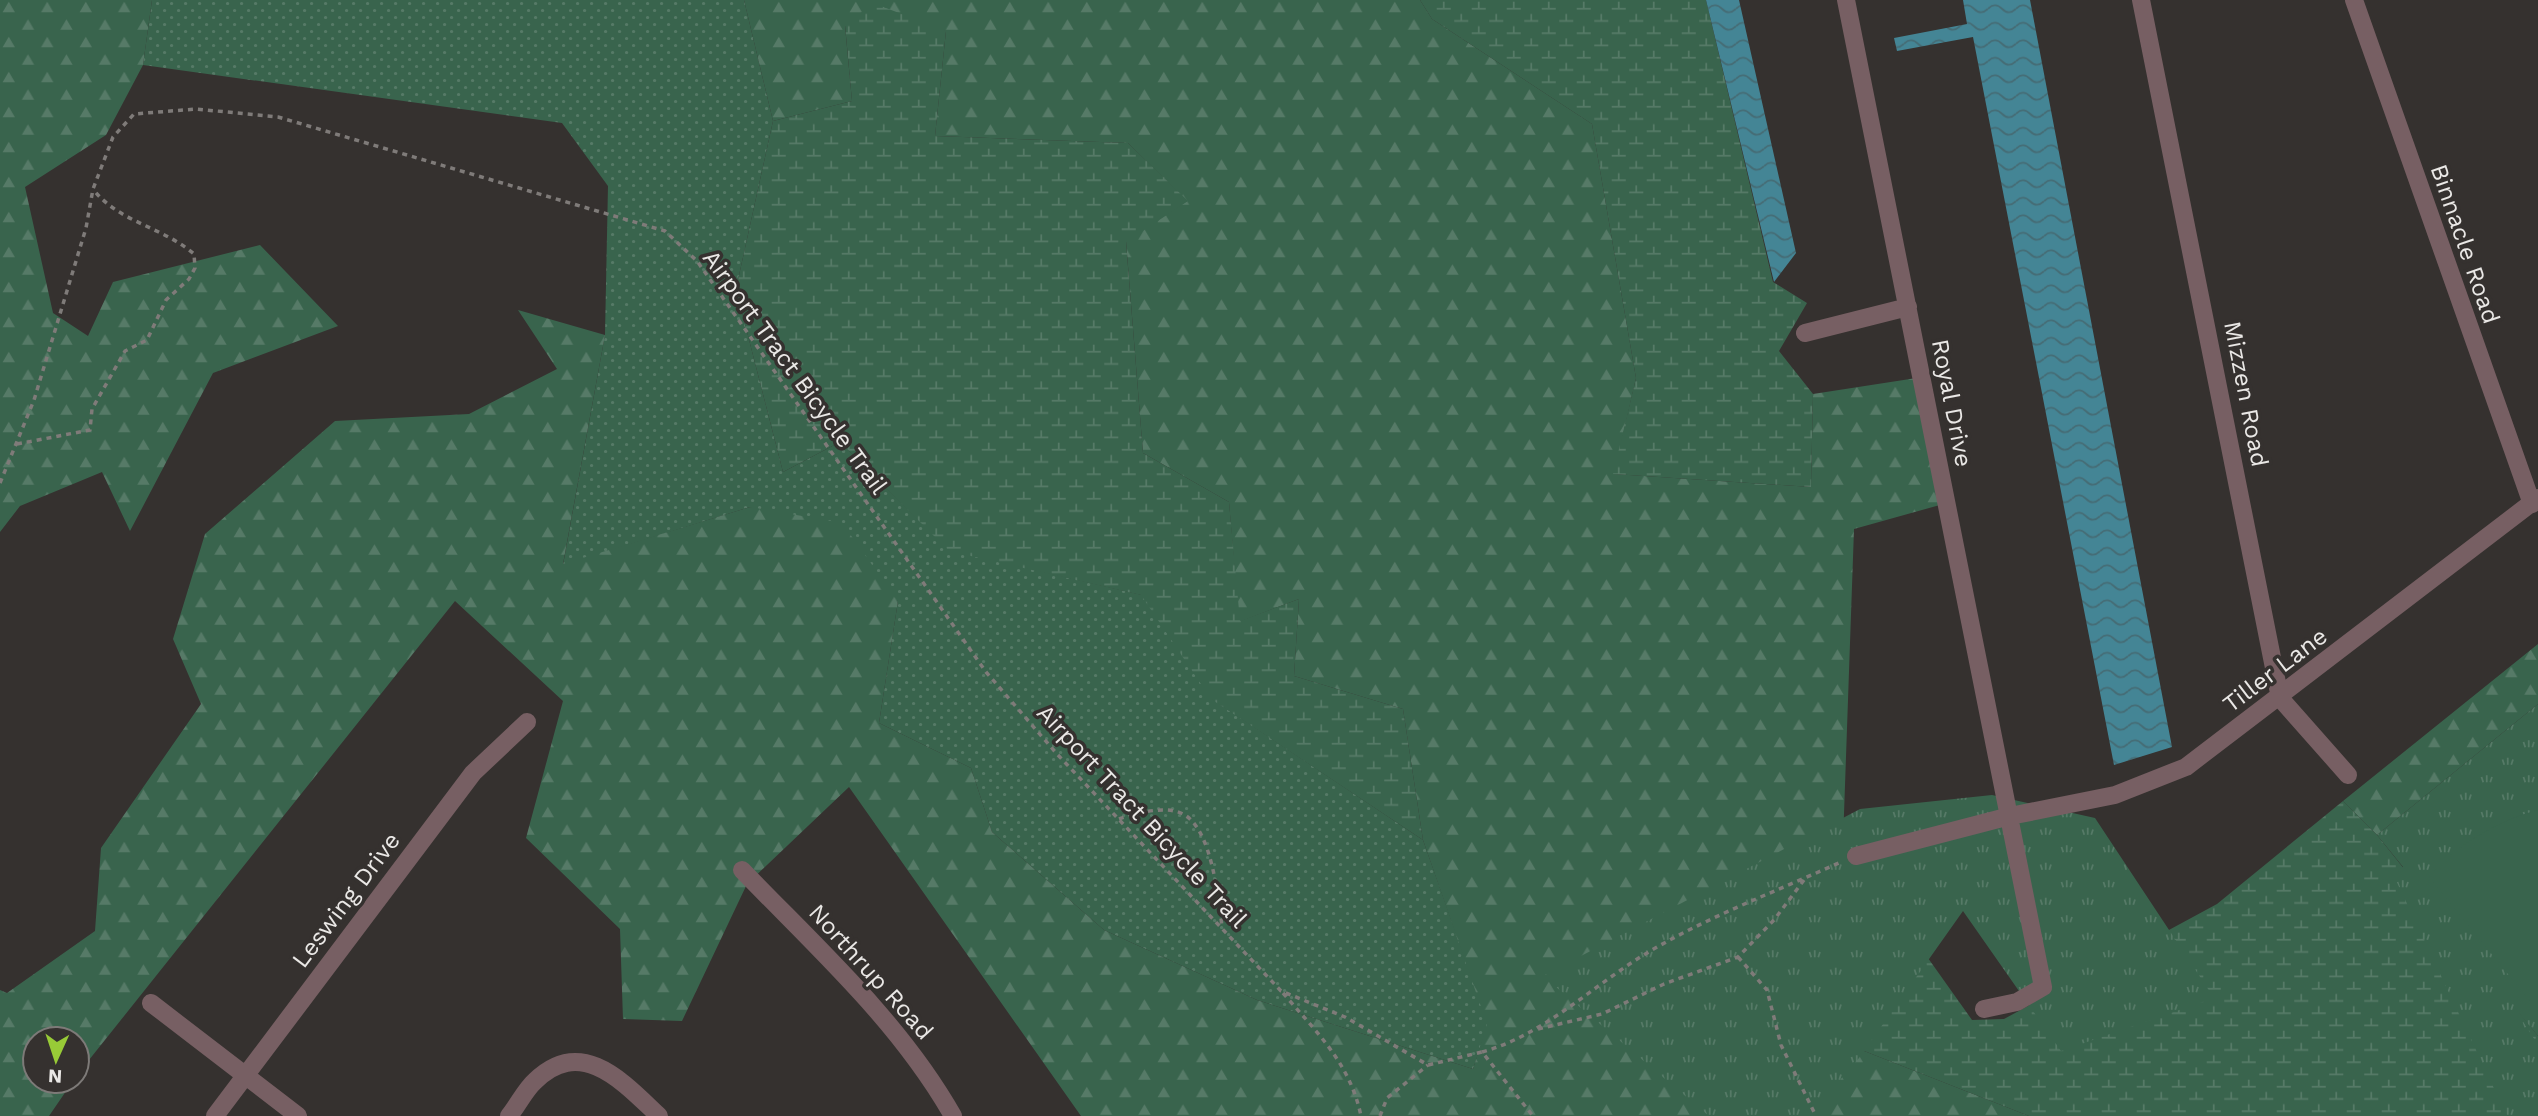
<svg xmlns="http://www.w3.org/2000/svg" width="2538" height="1116" font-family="'Work Sans',sans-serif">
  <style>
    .grass { fill: url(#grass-dots) }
    .forest { fill: url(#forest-firs) }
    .wetland { fill: url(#wetland-marsh) }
    .park { fill: url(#park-tufts) }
    .pitch { fill: #39644d }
    .water { fill: url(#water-waves) }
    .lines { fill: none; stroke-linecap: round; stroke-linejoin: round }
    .path { stroke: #7f7b79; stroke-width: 3.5; stroke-dasharray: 5 5; stroke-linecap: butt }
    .minor { stroke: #775f63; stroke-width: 18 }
    .labels { text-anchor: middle; stroke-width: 7; stroke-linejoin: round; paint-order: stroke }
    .street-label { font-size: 24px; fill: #eae8e6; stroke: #35312f }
  </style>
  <defs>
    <pattern id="grass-dots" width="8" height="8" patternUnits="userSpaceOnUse" patternTransform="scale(1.75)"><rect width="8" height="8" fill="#39644d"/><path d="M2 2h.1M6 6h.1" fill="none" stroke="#567a67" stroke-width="1.8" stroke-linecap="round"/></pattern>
    <pattern id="forest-firs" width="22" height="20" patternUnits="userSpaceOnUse" patternTransform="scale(1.75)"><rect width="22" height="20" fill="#39644d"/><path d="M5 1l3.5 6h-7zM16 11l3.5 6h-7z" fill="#567a67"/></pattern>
    <pattern id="wetland-marsh" width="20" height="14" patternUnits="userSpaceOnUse" patternTransform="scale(1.75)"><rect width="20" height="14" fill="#39644d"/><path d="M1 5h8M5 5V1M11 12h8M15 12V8" fill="none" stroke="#567a67"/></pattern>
    <pattern id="park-tufts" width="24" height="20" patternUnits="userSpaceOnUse" patternTransform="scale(1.75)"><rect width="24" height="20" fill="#39644d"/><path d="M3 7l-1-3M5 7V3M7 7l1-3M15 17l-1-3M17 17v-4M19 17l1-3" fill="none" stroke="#567a67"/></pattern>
    <pattern id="water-waves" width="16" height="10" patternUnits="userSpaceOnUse" patternTransform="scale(1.75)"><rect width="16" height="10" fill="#448595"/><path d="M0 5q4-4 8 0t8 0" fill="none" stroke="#456c75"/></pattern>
  </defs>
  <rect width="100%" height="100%" fill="#35312f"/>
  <path class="grass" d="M152 0H744L773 121 736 289 783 472 840 442 949 550 1142 595 1212 699 1423 840 1488 1024 1473 1069 1257 1000 1104 930 992 832 971 768 879 723 898 601 750 507 563 565 605 335 608 186 562 123 143 65Z"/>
  <path class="forest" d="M0 0H152L143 65 106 135 25 187 53 313 88 336 113 282 260 245 338 326 213 373 130 531 102 472 20 506 0 532Z
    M744 0H1420L1432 19 1592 124 1636 378 1614 474 1811 487 1813 394 1923 377 1947 503 1854 529 1843 842 1816 1032 2029 1116H1081L849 787 747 884 682 1021 623 1019 620 929 526 838 563 701 455 601 77 1075V1039H35V1081H73L49 1116H0V990L7 993 95 931 101 848 201 704 173 639 205 534 335 421 469 414 557 369 518 310 605 335 563 564 750 507 842 523 898 601 879 723 971 768 992 832 1104 930 1257 1000 1473 1069 1487 1024 1423 840 1403 709 1294 676 1299 599 1239 622 1229 502 1143 453 1126 241 1187 201 1128 143 935 136 946 31 845 26 852 101 773 121Z
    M2538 644V704L2377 835 2343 801Z"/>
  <path class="wetland" d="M1420 0H1706L1773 282 1807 303 1779 351 1813 394 1811 487 1613 474 1636 378 1592 124 1432 19Z
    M873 3 946 31 935 136 1128 143 1188 201 1126 242 1143 453 1229 502 1240 621 1299 599 1294 676 1403 709 1423 840 1211 699 1141 595 949 551 840 442 783 472 736 289 773 121 852 101 845 25Z
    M2343 801 2377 835 2538 1036V1116H2029L1816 1032 1896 913 1972 1020 2004 1019 2217 904Z"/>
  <path class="park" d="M2538 704V1036L2513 1006 2538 1045V1116H2507L2393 874 2403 867 2377 835Z
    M1992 795 2095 818 2214 998 2061 1051 1963 911 1859 1058 1809 1116H1709L1543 976 1860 809Z"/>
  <path class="pitch" d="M2538 810V1011L2429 877C2452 847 2501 819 2538 810Z"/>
  <path class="water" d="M1706 0H1739L1796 253 1774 282Z
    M1963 0H2030L2172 747 2114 765 1973 37 1897 51 1894 38 1967 24Z"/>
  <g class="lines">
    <path class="path" d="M17 444 90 430 92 409 125 351 147 340 166 300 189 279 195 268 194 254C163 227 118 222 93 189
      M0 483 34 400 86 228 93 189 113 137 134 114 196 109 278 117 665 231 697 261 986 672 1057 754 1281 991 1345 1017 1428 1065 1482 1052 1533 1116
      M1119 819C1136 813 1166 805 1183 814 1212 829 1218 898 1222 926
      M1738 957 1767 990 1781 1045 1816 1116
      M1283 993C1317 1033 1350 1063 1361 1116
      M1538 1029 1602 1014 1664 984 1738 957 1774 920 1804 880
      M1482 1052C1543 1035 1589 989 1642 956 1704 918 1775 892 1841 862
      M1380 1116 1387 1098 1428 1065"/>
    <path class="minor" d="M1846 0 2043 987 2017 1002 1984 1009
      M2141 0 2280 698 2348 775
      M2354 0 2532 504
      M1805 333 1908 307
      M1856 856 2010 816 2115 795 2186 767 2538 498
      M742 870C817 948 899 1021 953 1116
      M151 1003 298 1116
      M215 1116 473 773 527 722
      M509 1116C518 1105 525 1090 535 1081 582 1035 624 1083 659 1116"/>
  </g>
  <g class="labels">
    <g class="street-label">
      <text transform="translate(2465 244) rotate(71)" y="8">Binnacle Road</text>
      <text transform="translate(795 372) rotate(54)" y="8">Airport Tract Bicycle Trail</text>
      <text transform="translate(2246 394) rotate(79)" y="8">Mizzen Road</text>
      <text transform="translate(1952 403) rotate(79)" y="8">Royal Drive</text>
      <text transform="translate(2275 670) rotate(-37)" y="8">Tiller Lane</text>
      <text transform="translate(1142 816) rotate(47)" y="8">Airport Tract Bicycle Trail</text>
      <text transform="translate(346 900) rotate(-53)" y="8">Leswing Drive</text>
      <text transform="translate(871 972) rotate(48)" y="8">Northrup Road</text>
    </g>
  </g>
  <g transform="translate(56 1060) rotate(183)"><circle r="33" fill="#35312f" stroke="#7d7a78" stroke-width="2"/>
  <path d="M0-5L12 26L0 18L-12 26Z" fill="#98cb37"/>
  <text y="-10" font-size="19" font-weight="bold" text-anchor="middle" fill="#eae8e6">N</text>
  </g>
</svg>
